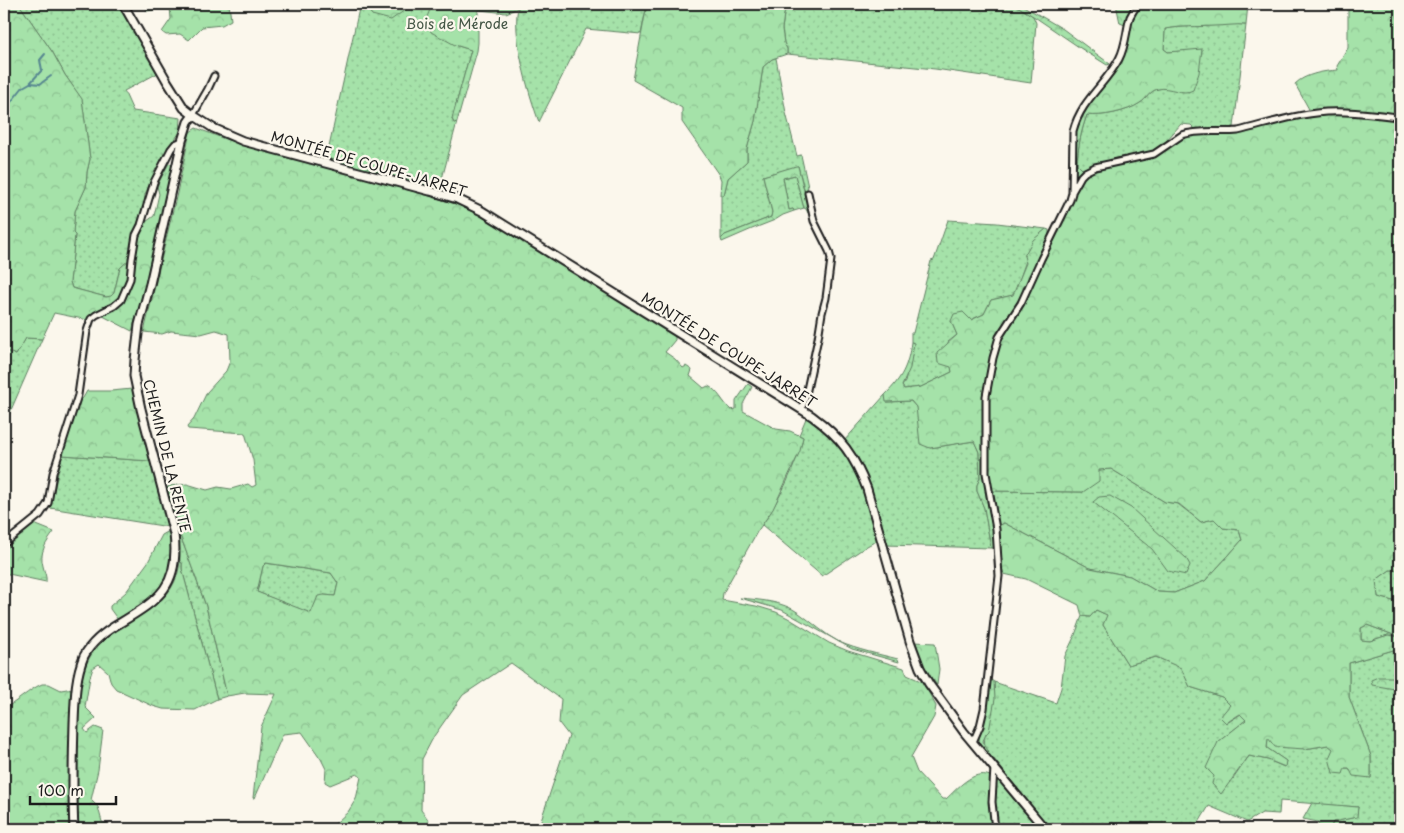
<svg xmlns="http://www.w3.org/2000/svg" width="1404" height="833" font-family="'Playpen Sans',sans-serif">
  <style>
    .grass { fill: url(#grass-dots); stroke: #607f62 }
    .forest { fill: url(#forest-crowns); stroke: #607f62; fill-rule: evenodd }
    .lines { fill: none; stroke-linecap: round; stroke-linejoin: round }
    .stream { stroke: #578690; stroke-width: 2 }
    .street-casing { stroke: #1c1c1c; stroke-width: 9 }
    .secondary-casing { stroke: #1c1c1c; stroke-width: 11 }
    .street { stroke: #fbf7ec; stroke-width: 5 }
    .secondary { stroke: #fbf7ec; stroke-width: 7 }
    .labels { text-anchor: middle; stroke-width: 4.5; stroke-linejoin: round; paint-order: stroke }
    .park-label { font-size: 14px; fill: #455746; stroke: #fbf7ec }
    .street-label { font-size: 14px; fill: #1c1c1c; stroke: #fbf7ec }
  </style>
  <defs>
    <pattern id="grass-dots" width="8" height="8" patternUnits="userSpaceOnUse" patternTransform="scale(1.25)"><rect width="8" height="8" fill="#a5e2a9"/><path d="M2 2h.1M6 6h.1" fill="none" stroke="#8dc191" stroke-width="1.8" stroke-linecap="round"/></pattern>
    <pattern id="forest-crowns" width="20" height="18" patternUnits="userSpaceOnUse" patternTransform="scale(1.25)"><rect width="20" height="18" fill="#a5e2a9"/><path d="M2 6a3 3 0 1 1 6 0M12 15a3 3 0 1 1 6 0" fill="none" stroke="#8dc191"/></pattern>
  </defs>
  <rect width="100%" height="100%" fill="#fbf7ec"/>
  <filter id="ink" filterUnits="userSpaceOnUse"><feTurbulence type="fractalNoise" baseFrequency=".02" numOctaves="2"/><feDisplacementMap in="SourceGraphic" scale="10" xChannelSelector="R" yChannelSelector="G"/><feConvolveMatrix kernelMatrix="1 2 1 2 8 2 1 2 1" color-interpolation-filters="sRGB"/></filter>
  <g filter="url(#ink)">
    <path class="grass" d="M19 4H79L81 7 86 4H120L158 73 124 91 133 111 181 118 180 132 166 152 145 194V203L141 218 132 241 131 258 120 268 114 293 111 297H106L72 288 70 282 75 235 73 233 75 211 86 187 87 172 90 159 82 100 65 75 53 53Z
      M360 4H364L372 15 405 10 412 4 432 7 455 45 471 50 452 119 454 123 457 122 439 190 326 161Z
      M519 4H647L641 34 586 29 539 122C529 95 510 31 519 4Z
      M790 4H1014L1033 16 1036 23 1031 83 935 69 787 54V49L784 43 782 29 784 14Z
      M1232 24 1246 25 1234 127 1220 130H1196L1191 125 1181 124 1159 149 1152 153 1095 165 1088 167 1081 171 1082 169 1077 164C1078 147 1081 131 1087 115 1101 117 1127 112 1140 103 1147 99 1149 91 1158 89 1168 86 1180 90 1189 92L1202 50 1168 52 1164 49 1165 29C1187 25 1210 27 1232 24Z
      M776 58 786 113 797 156 801 155 808 187 805 192 798 166 763 176 772 212 771 217 725 235 721 239V195H724L728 178 747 161V149L755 121 763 67 772 59Z
      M795 175 804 208 794 211 793 209 789 210 783 178Z
      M948 220 997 223 1046 229 1033 241 1014 295 991 300 984 314 970 320 951 321 957 335 948 342 952 372 921 387 904 389 902 386 905 382 914 344 911 342V333H913L931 261 934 260Z
      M26 338 42 339 4 426V350L16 355Z
      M885 395 887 402 911 401 916 407 930 448 974 441 979 452 980 478 977 485V491L984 508 991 548 885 545C877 515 868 463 844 441Z
      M807 416C819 425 832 435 842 447 863 474 869 508 878 540L867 546 822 576 762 525C779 501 797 464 803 437L799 435Z
      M62 455 150 461 169 527 50 508Z
      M1111 469 1165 502 1178 504 1201 522 1214 519 1223 528 1239 530 1242 540 1229 555 1205 581 1174 593 1158 592 1130 576 1090 568 1004 523 999 526 992 491 1083 492 1099 470Z
      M179 532 206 606 227 696 217 699 182 569V563L180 562Z
      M265 563 331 573 338 583 335 596 324 595 311 614 257 592 263 566Z
      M1390 570H1400V603L1378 597 1376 580Z
      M740 598C760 600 782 601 799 613 812 622 824 634 839 642 858 650 878 654 898 659L899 662 852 649 782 610Z
      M1096 610 1108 615 1103 625 1128 665 1156 657 1182 668 1190 687 1222 697 1230 705 1227 723 1241 714 1246 720 1218 742 1233 779 1249 756 1268 760 1284 767 1286 761 1267 748 1268 737 1305 749 1328 745 1334 749 1345 768H1349L1371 778V756L1349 697V663L1400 648V810L1397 829H1330L1333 822 1356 817 1358 807 1280 801 1279 814 1262 813 1247 822 1209 806 1195 829H1048L1034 813V809L994 759 992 761C976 741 990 724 994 702 995 695 994 688 994 682L1056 703 1061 688 1065 656 1075 635 1082 616 1090 617Z
      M1367 625 1394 635H1400V637L1388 635 1370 641 1361 640V628Z
      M996 781H999L1002 782 1041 829H998L994 789 995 783Z"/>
    <path class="forest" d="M4 4H19L53 53 65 75 82 99 90 159 87 172 86 187 75 211 73 233 75 235 70 282 72 288 106 297 111 296 114 293 120 268 131 258C128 273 127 294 115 303 105 310 98 309 88 320L54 313 42 339 26 338 16 355 4 350Z
      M157 4H229L231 20 222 25 202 27 189 40 180 34 166 35 162 32 171 19 170 7 147 11 146 6Z
      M364 4H412L405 10 391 20 372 15Z
      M412 4H519L518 8 506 13 480 10 478 11V43L477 51 457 122 454 123 452 119 471 50 455 45 431 32 427 17 431 7Z
      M647 4H790L784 14 782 29 784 43 787 49V54L772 59 763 67 755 121 747 149V161L728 178 724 195H720L721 180 719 175 682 122V108L633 80Z
      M1014 4H1020L1063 29 1110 64 1107 65C1075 46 1046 23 1014 4Z
      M1116 4H1248L1246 25C1235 24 1225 26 1214 26 1198 27 1181 26 1165 29L1164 49 1168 52 1202 49 1199 73 1193 90C1183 96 1169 86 1158 89 1149 91 1147 99 1140 103 1127 112 1101 117 1087 115 1081 131 1078 147 1077 164L1082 169 1078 180H1074L1075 133 1077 124 1083 110 1117 66 1130 27 1120 23Z
      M1348 4H1400V570H1390L1376 580 1378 597 1400 603V635H1394L1367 625 1361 628V640L1370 641 1388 635 1400 637V648L1349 663V697L1371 756V778L1353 776 1349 768H1345L1343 774 1333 773 1329 758 1333 749 1328 745 1305 749 1275 747 1268 738 1267 748 1286 761 1285 767 1268 760 1249 756 1221 794 1212 784 1214 776 1206 768 1218 742 1246 720 1240 714 1226 723 1220 717 1230 705 1222 697 1190 687 1181 668 1156 657 1128 665 1103 625 1107 615 1096 610 1090 617 1082 616 1079 605 1026 579 1004 574 1002 568 999 526 1004 523 1090 568 1130 576 1158 592 1174 593 1205 581 1229 555 1242 540 1239 530 1223 528 1214 519 1201 522 1179 504 1165 502 1111 469 1099 470V481L1083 492 985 491 994 536V548H991L984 508 977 491V485L980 478 979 452 974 441 930 448 920 444 916 407 911 401 886 402 885 395C902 378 908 366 911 342L914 343 910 368 902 386 904 389 921 387 952 372 951 367 938 363 937 353 957 335 951 321 954 314 963 312 971 320 984 314 991 300 1013 295 1026 263 1024 256 1033 240 1046 229 1049 230V234L1026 288 998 335 996 355 1005 331 1030 291 1046 254 1080 182 1086 173 1092 170 1156 156 1178 139 1194 134 1243 132 1308 116 1310 111 1295 84C1305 74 1324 71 1338 70L1337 66 1348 48Z
      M196 128 225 139 437 198 461 206 479 215 675 335V340L665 352 675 359 683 368 686 366 692 370 690 376 704 388 708 386C718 390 723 403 731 410L736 409V401L748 384 752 387 743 404V411L776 429 790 431 803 437 800 451 773 509 757 532 723 593 722 600 756 606 776 612 788 618 829 643 848 651 904 668 907 675 923 682 936 706 934 717 911 757 917 772 942 799H946C957 789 973 769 990 776V803L992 829H538L569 736 559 723 561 699 511 663 463 695 434 736 422 759 421 810 427 818 432 829H329L348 812 356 799 361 777 357 774 330 785 325 782 326 769 321 759 302 732 283 734 255 798H253L261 727 276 694 245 693 227 696 206 606 176 524 167 488 169 486 187 484 207 490 218 487 231 489 248 484 252 487 256 485 253 460 245 433 188 429 187 427 194 419 207 392 226 371 230 361 229 334 216 330 201 334 171 331 162 334 144 332 177 193 190 132ZM266 563 331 573 338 583 335 596 324 595 318 596 311 613 257 592 263 566Z
      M169 163 174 166 151 266 132 331 103 316 118 305 124 298 137 241 143 224 154 216 159 194 157 186Z
      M796 166H798L809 211 808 213 806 209 804 208 795 175 783 178 789 210 793 209 794 211 783 215 775 220 752 229 722 242 721 239 725 235 771 217 772 212 763 176Z
      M132 389 150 461 62 455 77 410 79 400 83 398 87 391H111Z
      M1110 496 1131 508 1186 558 1190 565 1186 575 1168 571 1152 549 1093 502 1099 497Z
      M34 524 54 532C46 543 39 552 43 566 44 572 47 576 46 582L4 573V548L10 541Z
      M169 531C176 555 169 582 151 599 141 608 129 614 118 620L110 609V606L126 592 148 562 162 535Z
      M180 562 182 563V569L217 699 195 710 163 709 153 706 116 689 111 683 108 672 99 664 93 668 90 677 85 707 96 718 84 729 87 733 95 727 103 730 98 770 91 800 98 807 102 822 119 829H76C76 804 77 778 77 752 77 720 74 684 91 655 115 613 173 619 180 562Z
      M914 642 935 643 939 669 937 685 927 673 921 659 918 657Z
      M1378 677H1392L1400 679V690L1372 685 1371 680Z
      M991 680 994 682 995 699 989 731 986 734 983 741 988 751 986 754 980 744 979 739Z
      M42 684H49L61 690 73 688 71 829H4V708C18 702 28 690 42 684Z
      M1312 803 1358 807 1357 817 1333 822 1330 829H1318V822L1303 819Z"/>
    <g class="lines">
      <path class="stream" d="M31 83 40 84 51 76
        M4 104 11 102 23 87 30 83 42 70 40 60 45 54"/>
      <g class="street-casing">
        <path id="street" d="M193 115 208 89 214 76
          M1072 192 1081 176 1085 172 1095 167 1154 154 1182 135C1200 129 1220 133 1238 131 1267 124 1296 114 1326 112 1351 110 1376 115 1400 117
          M801 410 805 399 818 338 822 313 826 298 831 259 829 251 814 221 808 193
          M4 544 40 515 48 503 53 473 78 395 87 331 91 319 96 315 114 306 121 300 130 279 132 259 136 235 141 225 154 182 171 149 175 144 182 141
          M973 742 980 726 984 709 999 576 996 529 986 473V396L993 358 999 337 1021 303 1041 259 1070 200 1072 193 1073 131C1081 100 1105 85 1119 59 1126 46 1126 31 1130 17 1132 13 1135 8 1138 4
          M994 768 992 802 995 829
          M1400 829V827"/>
      </g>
      <g class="secondary-casing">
        <path id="secondary" d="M123 4 167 81 184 108 193 115 213 128 243 141 430 191 457 199 482 211 812 416C841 437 855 457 867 489L910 641 920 668 929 684 964 732 1045 829
          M74 829C72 794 73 759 74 723 75 700 75 677 84 656 92 641 106 631 120 623 160 599 180 585 174 534L141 409 134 376 135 360 139 325 150 284 182 141 188 122 193 115"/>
      </g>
      <use href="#street" class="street"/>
      <use href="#secondary" class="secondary"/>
    </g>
  </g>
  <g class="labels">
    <g class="park-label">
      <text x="457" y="29">Bois de Mérode</text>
    </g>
    <g class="street-label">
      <text transform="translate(369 164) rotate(16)" y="5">MONTÉE DE COUPE-JARRET</text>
      <text transform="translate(729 350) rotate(32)" y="5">MONTÉE DE COUPE-JARRET</text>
      <text transform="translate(167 456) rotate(76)" y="5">CHEMIN DE LA RENTE</text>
    </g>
  </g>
  <rect width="1404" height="833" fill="none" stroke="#fbf7ec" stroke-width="20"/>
  <rect x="10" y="10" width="1384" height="813" fill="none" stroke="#1c1c1c" stroke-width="2" filter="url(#ink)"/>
  <path d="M30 796v8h86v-8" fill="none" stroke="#1c1c1c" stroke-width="2.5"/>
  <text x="38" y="796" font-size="15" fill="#1c1c1c" stroke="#fbf7ec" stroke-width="4" paint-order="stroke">100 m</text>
</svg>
